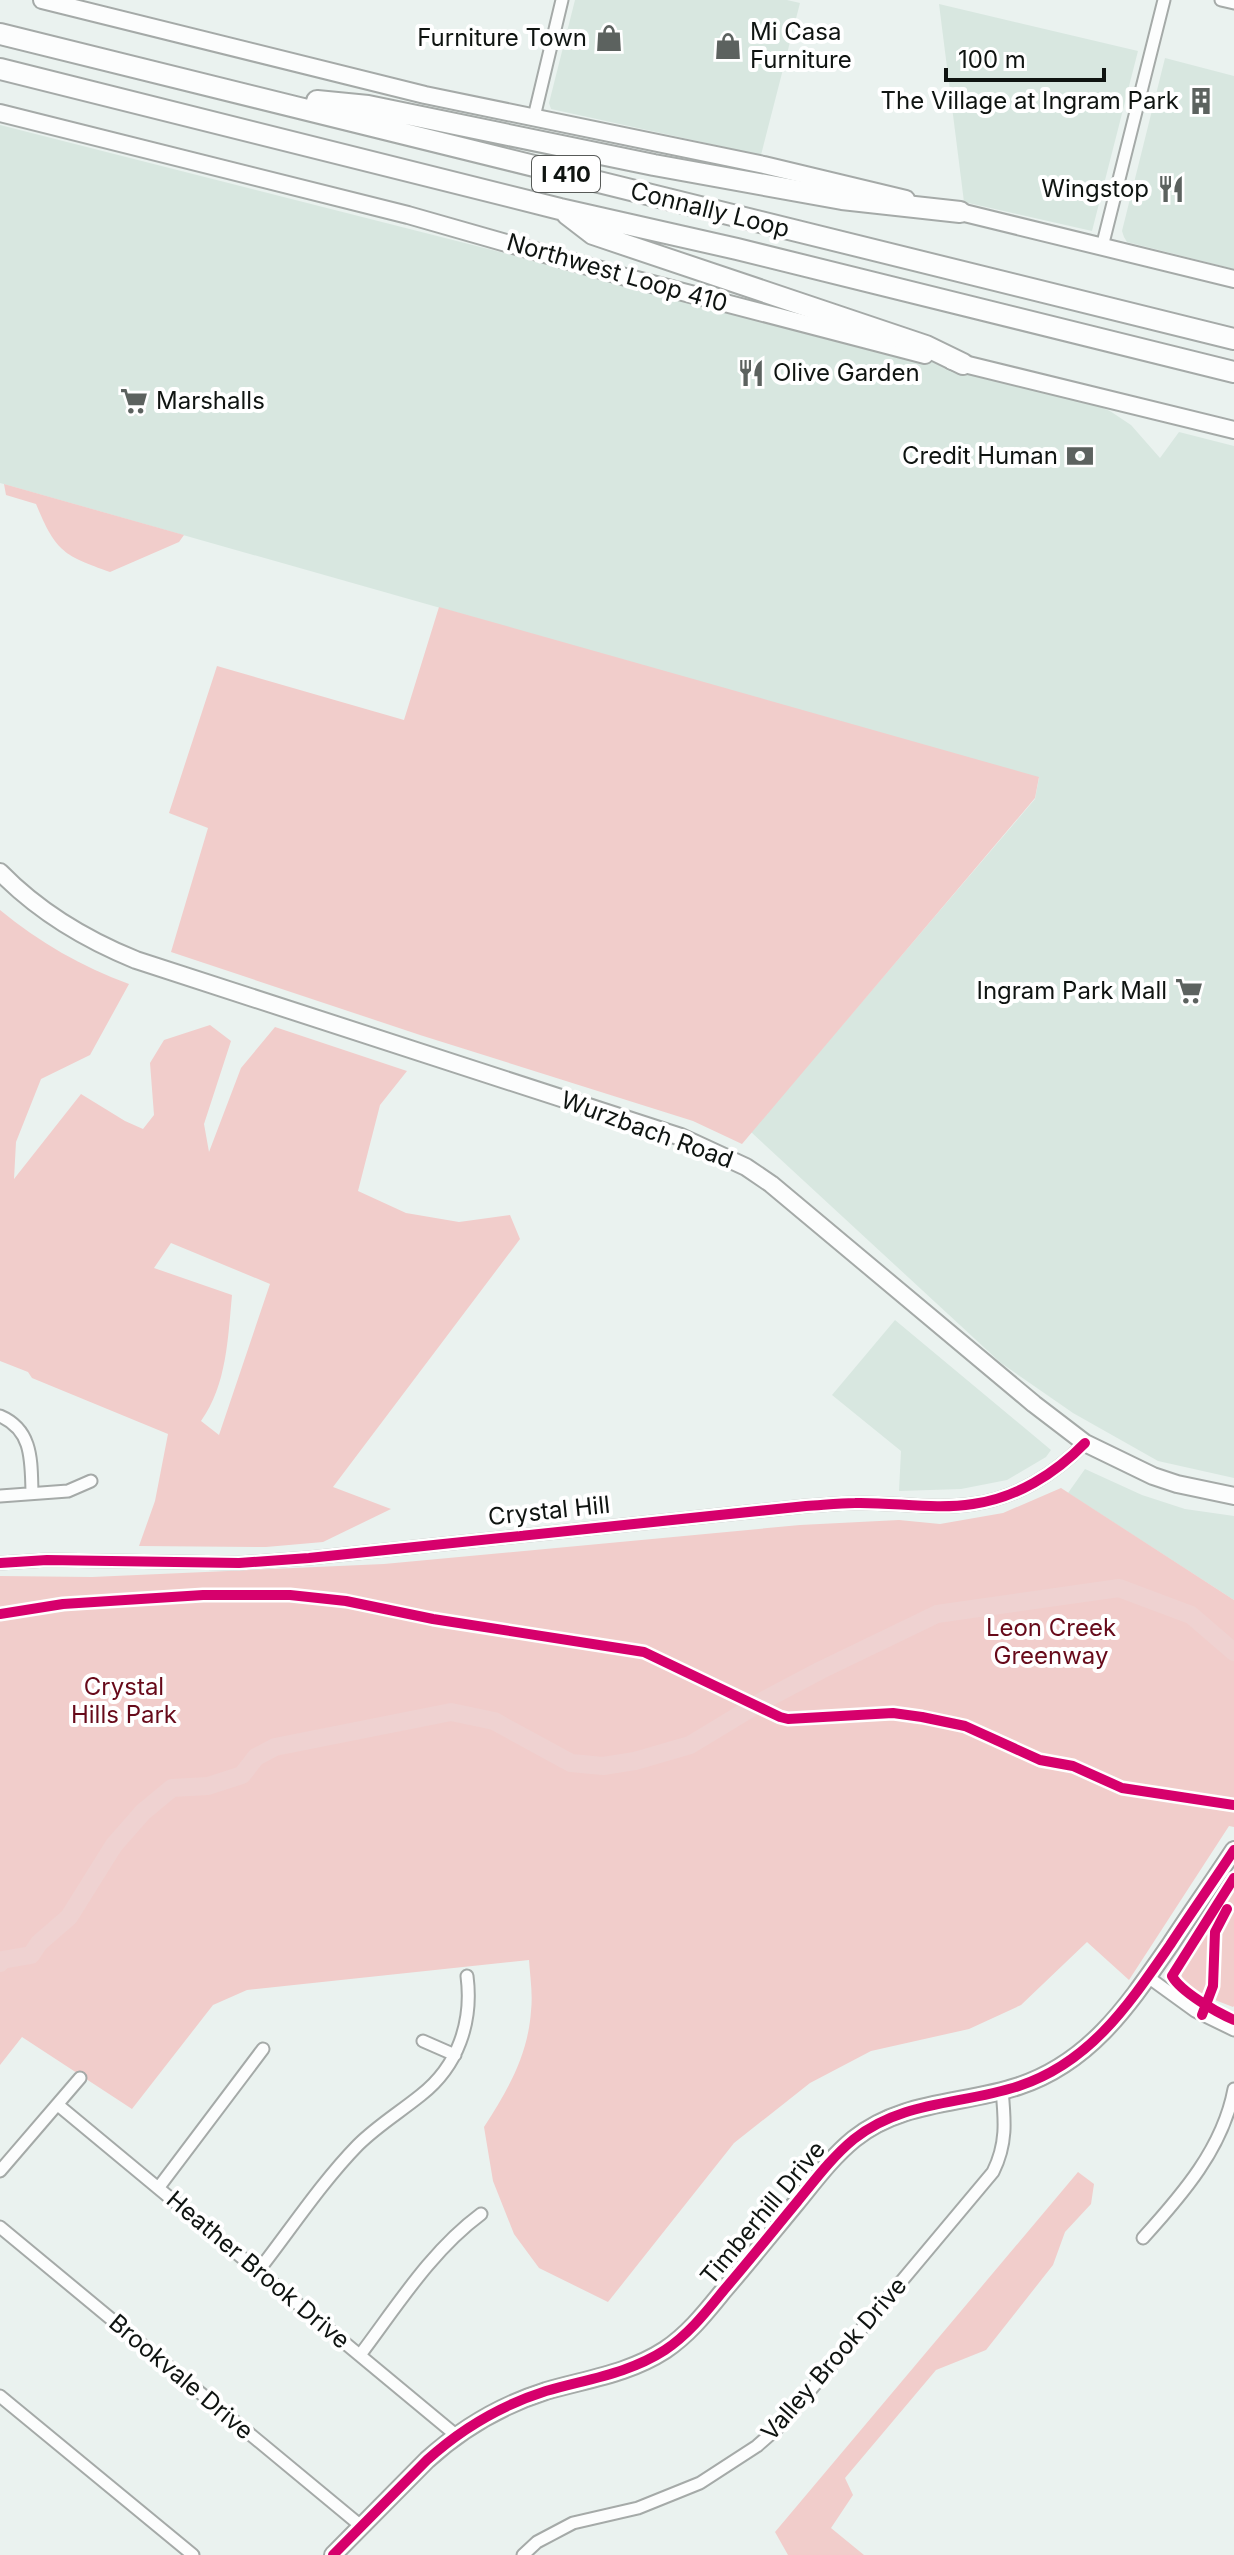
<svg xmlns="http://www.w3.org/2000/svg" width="1234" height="2555" font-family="Inter,sans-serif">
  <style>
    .built { fill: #d8e7e0 }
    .green { fill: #f1cdcb; fill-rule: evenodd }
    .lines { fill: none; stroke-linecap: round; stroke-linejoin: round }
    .river { stroke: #efd2d1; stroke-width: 18 }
    .street-casing { stroke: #a5aaa8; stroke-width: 15 }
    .secondary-casing { stroke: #a5aaa8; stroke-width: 20 }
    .highway-casing { stroke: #a5aaa8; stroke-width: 24 }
    .street { stroke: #fcfdfd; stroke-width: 11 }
    .secondary { stroke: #fcfdfd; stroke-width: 16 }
    .highway { stroke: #fcfdfd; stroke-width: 20 }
    .cycleway-casing { stroke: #fff; stroke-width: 15 }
    .cycleway { stroke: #d6006c; stroke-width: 10 }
    .labels { text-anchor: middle; stroke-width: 8; stroke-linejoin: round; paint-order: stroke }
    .shield { fill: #fff; stroke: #575a58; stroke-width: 2 }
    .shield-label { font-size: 22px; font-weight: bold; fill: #0f1411 }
    .poi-label { font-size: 24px; fill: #0f1411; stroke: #fff; text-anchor: end }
    .street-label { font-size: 24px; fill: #0f1411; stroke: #fff }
    .park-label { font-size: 24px; fill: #670a1a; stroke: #fff }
  </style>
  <rect width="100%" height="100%" fill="#eaf2ef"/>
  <path class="built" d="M575 0H787L800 3 761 155 551 109 549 103Z
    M939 4 1138 51 1092 231 964 202Z
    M1165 58 1234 76V269L1127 242 1124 237 1122 231Z
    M0 125 1086 401 1110 411 1131 425 1160 458 1179 432 1234 446V1478L1158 1461 1073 1413 1001 1363 751 1132 1035 799 1039 778 0 483Z
    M895 1320 1051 1450 1046 1457 1007 1480 961 1489 899 1491 901 1451 832 1395Z
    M1085 1469 1142 1495 1185 1509 1234 1516V1600L1068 1493Z"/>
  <path class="green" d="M4 484 184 535 179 542 110 572C63 555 56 552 36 504L6 495Z
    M439 607 1039 777 1035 798 742 1144 693 1121 420 1035 171 952 208 828 169 813 217 666 404 720Z
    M0 910C39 942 82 967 129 984L90 1055 41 1079 16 1142 14 1179 81 1094 125 1121 143 1129 154 1115 150 1063 164 1040 210 1025 231 1041 204 1124 209 1152 241 1068 275 1027 407 1071 380 1105 358 1191 406 1213 459 1222 510 1215 520 1239 333 1487 391 1509 323 1542 266 1547 139 1546 155 1501 168 1434 32 1378 28 1372 0 1361ZM171 1243 270 1284 219 1435 201 1421C227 1385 228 1337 232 1295L154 1268Z
    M1061 1488 1234 1600V1827L1229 1826 1129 1980 1087 1942 1021 2005 969 2029 871 2051 810 2083 734 2143 608 2302 539 2268 514 2234 493 2181 484 2127C508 2090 528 2055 531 2011 533 1994 530 1976 529 1960L247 1990 213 2005 132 2109 22 2037 0 2065V1576L92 1577 384 1564 800 1525 899 1520 940 1524 1003 1513Z
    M1234 1880V2006L1233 2007 1197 1993 1182 1980 1181 1969 1183 1959Z
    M1078 2172 1094 2184 1091 2204 1065 2232 1053 2265 986 2350 936 2370 845 2478 853 2495 831 2528 864 2555H788L775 2532Z"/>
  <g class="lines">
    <path class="river" d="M0 1963 2 1960 31 1955 39 1943 69 1917 114 1845 143 1812 172 1788 208 1786 242 1775 256 1757 275 1747 451 1712 494 1721 571 1763 603 1766 635 1761 690 1745 766 1699 821 1670 937 1614 1119 1588 1191 1615 1234 1652"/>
    <g class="street-casing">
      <path id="street" d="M1221 0 1234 3
        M534 117 562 0
        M1102 247 1164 0
        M0 1416C33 1430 31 1461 32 1492
        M0 1496 68 1491 91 1481
        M0 1563 47 1560 239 1563 309 1558 806 1506C823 1505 839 1503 855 1503 894 1502 934 1510 973 1504 1016 1498 1055 1474 1085 1443
        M1148 1977 1195 2011 1234 2030
        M423 2041 455 2055
        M58 2105 457 2436
        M0 2171 80 2078
        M159 2187 263 2049
        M0 2227 361 2526
        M1143 2238C1182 2195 1223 2148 1234 2089
        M259 2270C291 2229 321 2183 358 2145 377 2126 400 2112 421 2095 458 2066 473 2022 467 1976
        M360 2355C397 2306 431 2251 481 2214
        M0 2396 193 2555
        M523 2555 537 2542 573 2523 638 2508 700 2483 757 2446 782 2424 993 2172C1007 2144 1005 2121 1002 2090"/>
    </g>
    <g class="secondary-casing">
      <path id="secondary" d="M42 0 425 95 764 165 906 199
        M0 113 408 215 629 278 925 355
        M948 209 1234 279
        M952 361 1234 430
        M0 872C39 912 84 939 136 960L681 1137 746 1167 771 1184 1034 1404 1085 1443 1153 1476 1177 1484 1234 1496
        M333 2555 427 2460C461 2429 502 2405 546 2391 587 2379 628 2374 665 2350 689 2334 706 2312 724 2290 749 2261 773 2231 797 2202 815 2180 832 2157 854 2139 903 2100 962 2105 1019 2086 1091 2062 1129 2004 1170 1945 1191 1913 1213 1882 1234 1850"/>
    </g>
    <g class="highway-casing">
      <path id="highway" d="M0 34 1234 339
        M0 69 560 209 737 249 1234 372
        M317 101 368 106 654 165 842 199 960 212
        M567 214 593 234 926 346 963 364"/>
    </g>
    <use href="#street" class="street"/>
    <use href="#secondary" class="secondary"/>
    <use href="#highway" class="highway"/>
    <g class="cycleway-casing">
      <path id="cycleway" d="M0 1563 47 1560 239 1563 309 1558 806 1506C823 1505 839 1503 855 1503 894 1502 934 1510 973 1504 1016 1498 1055 1474 1085 1443
        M0 1614 63 1604 203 1595H290L346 1601 433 1619 644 1652 780 1717 788 1719 893 1713 922 1717 965 1726 1040 1760 1073 1766 1122 1788 1234 1805
        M1234 1878 1172 1976C1181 1992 1216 2012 1234 2020
        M1202 2015 1213 1986 1215 1932 1227 1909
        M333 2555 427 2460C461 2429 502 2405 546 2391 587 2379 628 2374 665 2350 689 2334 706 2312 724 2290 749 2261 773 2231 797 2202 815 2180 832 2157 854 2139 903 2100 962 2105 1019 2086 1091 2062 1129 2004 1170 1945 1191 1913 1213 1882 1234 1850"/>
    </g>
    <use href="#cycleway" class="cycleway"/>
  </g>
  <defs>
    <g id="shop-bare" transform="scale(2.16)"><path d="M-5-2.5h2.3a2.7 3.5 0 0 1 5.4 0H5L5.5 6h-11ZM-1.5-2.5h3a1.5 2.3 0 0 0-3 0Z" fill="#5c625f" stroke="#fff" stroke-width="2.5" paint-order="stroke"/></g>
    <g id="building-bare" transform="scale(2.16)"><path d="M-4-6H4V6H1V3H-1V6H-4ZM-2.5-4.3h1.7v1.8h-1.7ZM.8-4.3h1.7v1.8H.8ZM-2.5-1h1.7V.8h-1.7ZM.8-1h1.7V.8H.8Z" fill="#5c625f" stroke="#fff" stroke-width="2.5" paint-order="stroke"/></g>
    <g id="restaurant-bare" transform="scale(2.16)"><path d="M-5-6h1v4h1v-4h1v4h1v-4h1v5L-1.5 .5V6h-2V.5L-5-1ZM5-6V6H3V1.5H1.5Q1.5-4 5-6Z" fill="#5c625f" stroke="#fff" stroke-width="2.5" paint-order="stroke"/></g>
    <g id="supermarket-bare" transform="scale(2.16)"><path d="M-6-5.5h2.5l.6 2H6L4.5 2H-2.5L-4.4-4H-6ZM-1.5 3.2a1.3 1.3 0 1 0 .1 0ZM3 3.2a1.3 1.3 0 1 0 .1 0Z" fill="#5c625f" stroke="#fff" stroke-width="2.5" paint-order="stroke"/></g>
    <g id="bank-bare" transform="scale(2.16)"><path d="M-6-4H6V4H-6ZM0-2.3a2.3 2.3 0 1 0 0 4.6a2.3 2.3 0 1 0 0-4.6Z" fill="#5c625f" stroke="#fff" stroke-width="2.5" paint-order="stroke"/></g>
  </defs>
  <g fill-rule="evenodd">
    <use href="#shop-bare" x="609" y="38"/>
    <use href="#shop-bare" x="728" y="46"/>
    <use href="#building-bare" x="1201" y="101"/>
    <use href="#restaurant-bare" x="1171" y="189"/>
    <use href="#restaurant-bare" x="751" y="373"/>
    <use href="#supermarket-bare" x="134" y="401"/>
    <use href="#bank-bare" x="1080" y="456"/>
    <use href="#supermarket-bare" x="1189" y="991"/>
  </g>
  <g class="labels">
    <rect class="shield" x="532" y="156" width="68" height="36" rx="6"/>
    <g class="shield-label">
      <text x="566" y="182">I 410</text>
    </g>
    <g class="poi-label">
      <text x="750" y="40" text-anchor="start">Mi Casa<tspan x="750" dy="28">Furniture</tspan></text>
      <text x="587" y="46">Furniture Town</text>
      <text x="1179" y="109">The Village at Ingram Park</text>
      <text x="1149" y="197">Wingstop</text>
      <text x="773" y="381" text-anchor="start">Olive Garden</text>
      <text x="156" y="409" text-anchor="start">Marshalls</text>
      <text x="1058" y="464">Credit Human</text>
      <text x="1167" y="999">Ingram Park Mall</text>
    </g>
    <g class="street-label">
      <text transform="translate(710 210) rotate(14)" y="8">Connally Loop</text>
      <text transform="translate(617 273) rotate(16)" y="8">Northwest Loop 410</text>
      <text transform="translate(647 1130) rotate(20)" y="8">Wurzbach Road</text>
      <text transform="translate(549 1511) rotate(-6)" y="8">Crystal Hill</text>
      <text transform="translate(763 2213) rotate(-50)" y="8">Timberhill Drive</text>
      <text transform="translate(258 2270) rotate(40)" y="8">Heather Brook Drive</text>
      <text transform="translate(834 2359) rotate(-49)" y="8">Valley Brook Drive</text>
      <text transform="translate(181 2377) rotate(40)" y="8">Brookvale Drive</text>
    </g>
    <g class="park-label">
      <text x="1051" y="1636">Leon Creek<tspan x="1051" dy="28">Greenway</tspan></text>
      <text x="124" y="1695">Crystal<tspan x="124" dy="28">Hills Park</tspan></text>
    </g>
  </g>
  <path d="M946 68v12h158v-12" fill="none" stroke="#0f1411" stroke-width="4"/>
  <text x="958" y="68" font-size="24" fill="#0f1411" stroke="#ffffff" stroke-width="6" paint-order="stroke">100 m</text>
</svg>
